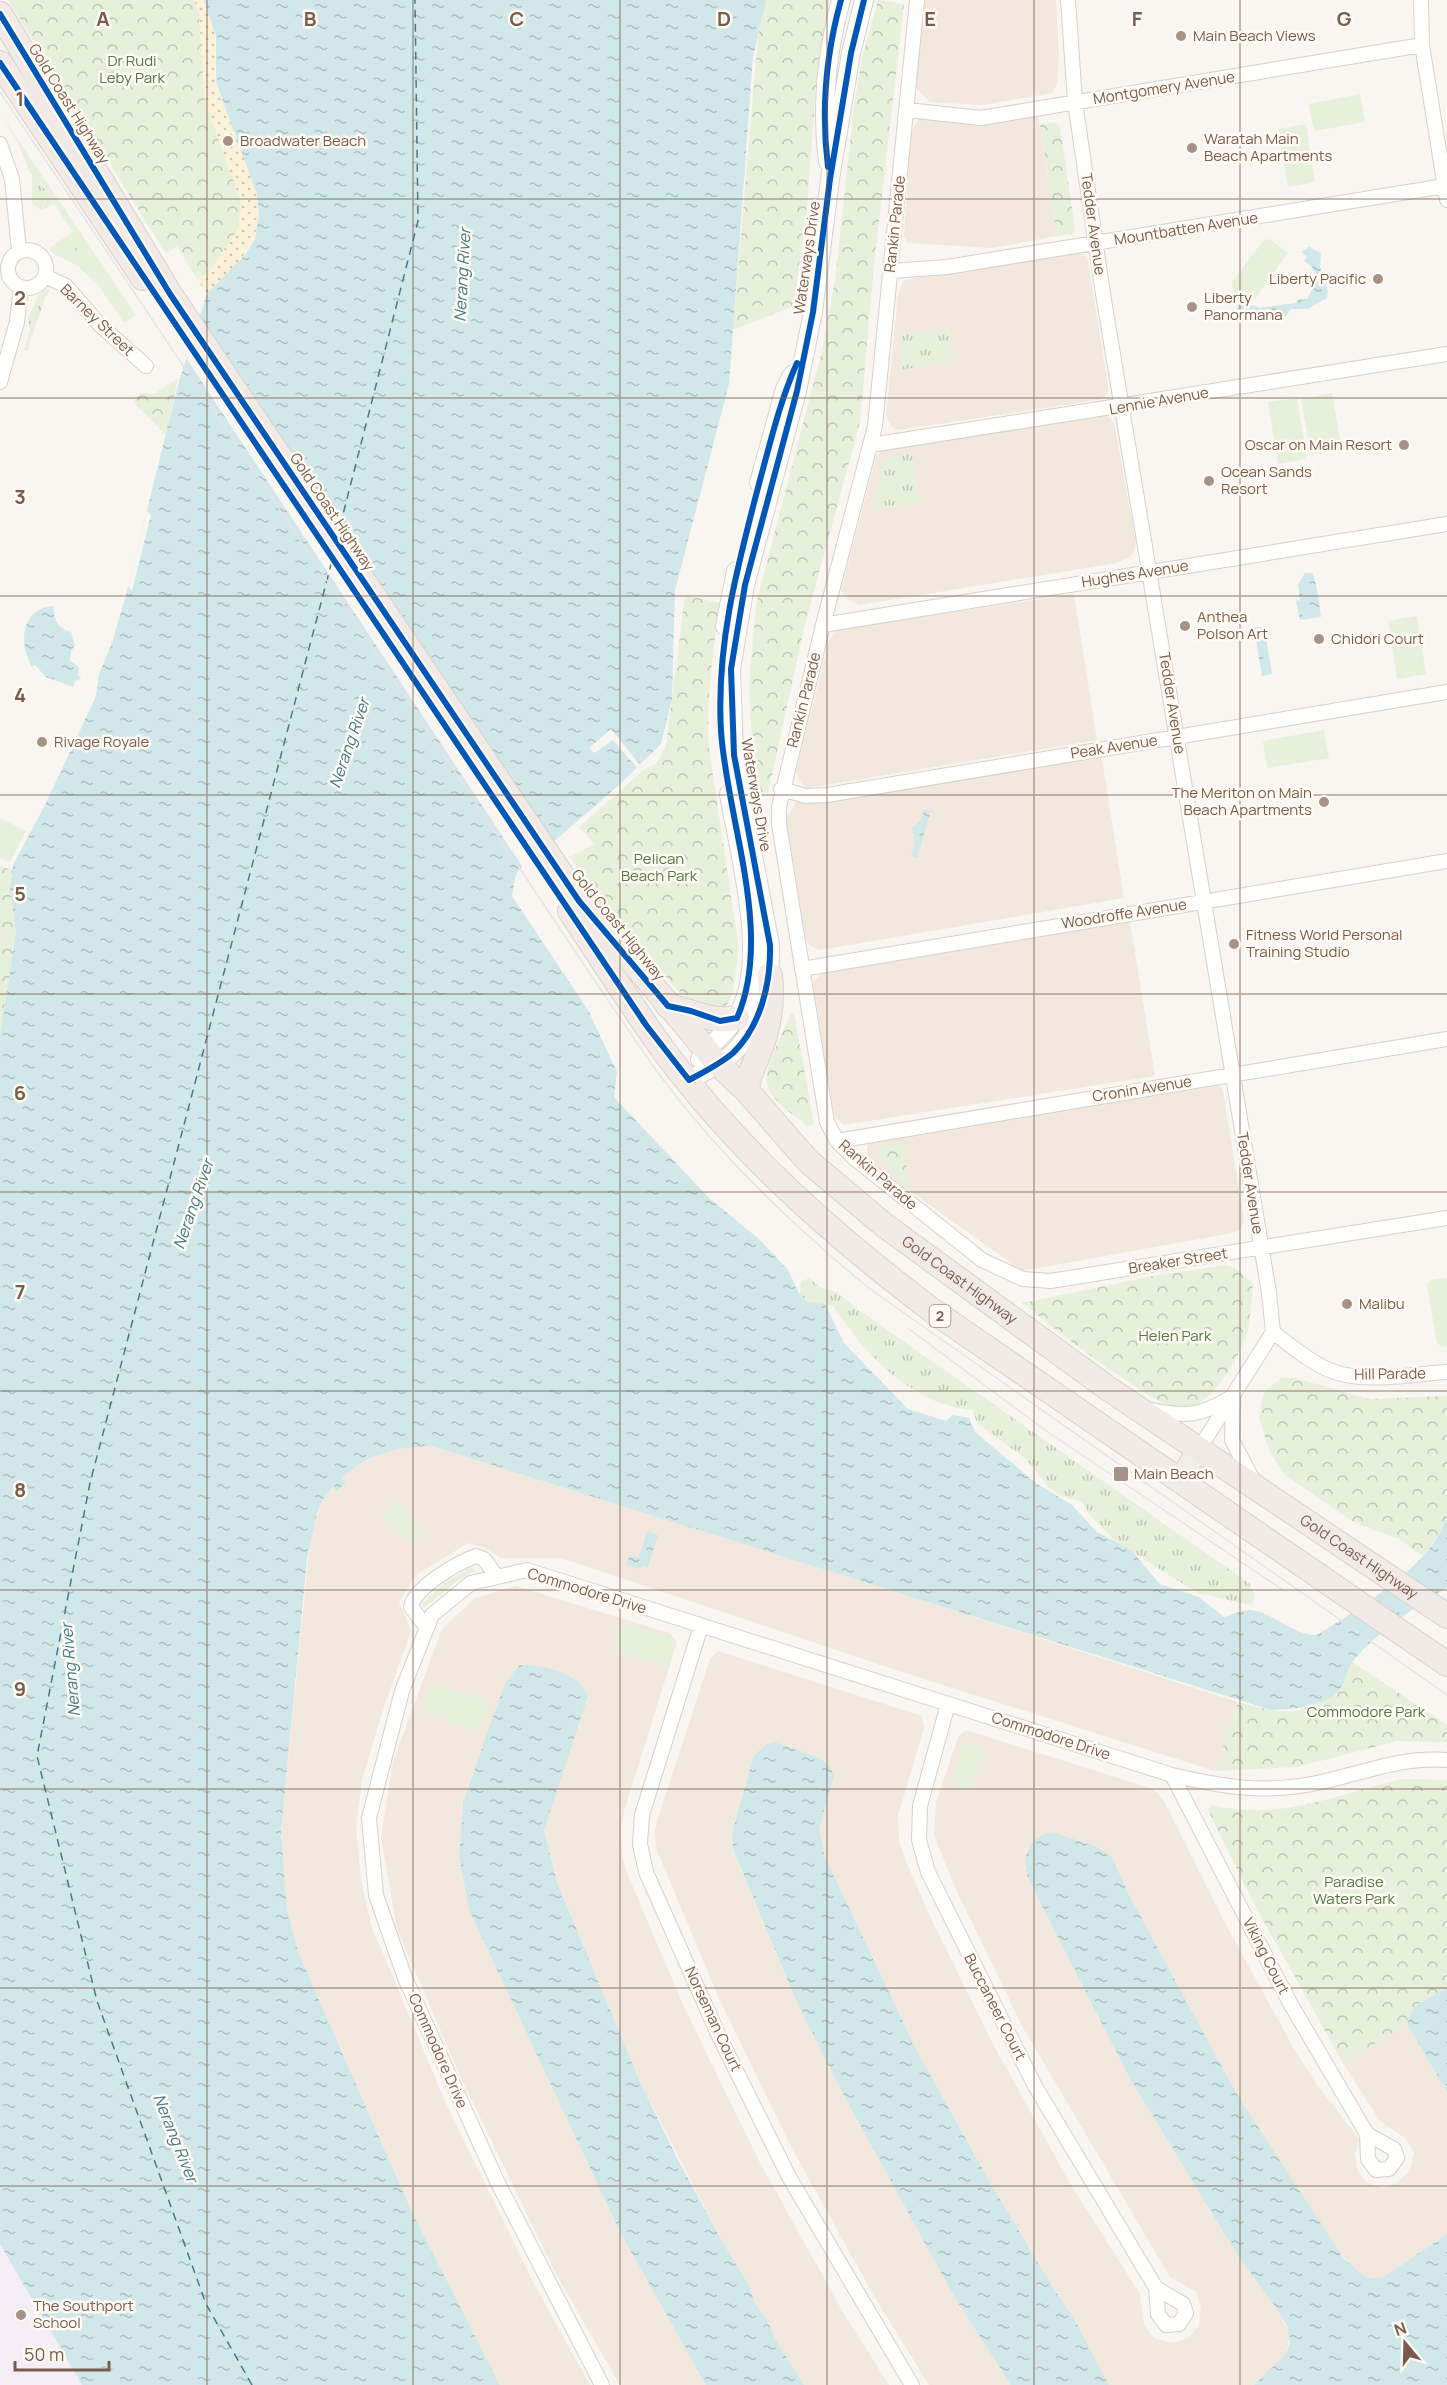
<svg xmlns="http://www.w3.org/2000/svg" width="1447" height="2385" font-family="Manrope,sans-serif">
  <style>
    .residential { fill: #f2e8de }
    .education { fill: #f6eef6 }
    .grass { fill: url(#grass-tufts) }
    .sand { fill: url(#sand-dots) }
    .park { fill: url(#park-crowns) }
    .garden { fill: #e7f0db }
    .water { fill: url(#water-ripples) }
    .pier { fill: #f9f5f0 }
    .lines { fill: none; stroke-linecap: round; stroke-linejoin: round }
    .ferry { stroke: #437c86; stroke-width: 1.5; stroke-dasharray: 8 6; stroke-linecap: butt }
    .street-casing { stroke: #d7d1cb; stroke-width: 16 }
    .secondary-casing { stroke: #d9d2cb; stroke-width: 20 }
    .primary-casing { stroke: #dad1cc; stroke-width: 23 }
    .highway-casing { stroke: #dad1cc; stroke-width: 26 }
    .street { stroke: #fefefd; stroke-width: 14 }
    .secondary { stroke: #fefefd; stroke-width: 18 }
    .primary { stroke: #f3eee8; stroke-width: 21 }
    .highway { stroke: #f2eae7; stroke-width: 24 }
    .tram { stroke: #e6e3e7; stroke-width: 1.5 }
    .cycleway-casing { stroke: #fffaf3; stroke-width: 10 }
    .cycleway { stroke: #0057b8; stroke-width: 6 }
    .grid { fill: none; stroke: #7a5c4d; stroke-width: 1.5; stroke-opacity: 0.55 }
    .poi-dot { fill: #a69286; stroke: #fffaf3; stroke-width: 2 }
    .labels { text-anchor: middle; stroke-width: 5; stroke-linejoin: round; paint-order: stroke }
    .shield { fill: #fffaf3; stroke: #a28b7f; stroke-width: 1.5 }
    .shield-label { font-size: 14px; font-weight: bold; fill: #7a5c4d }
    .poi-label { font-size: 15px; fill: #7a5c4d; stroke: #fffaf3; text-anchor: start }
    .park-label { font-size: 15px; fill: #537a41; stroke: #fffaf3 }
    .street-label { font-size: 15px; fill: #7a5c4d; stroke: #fffaf3 }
    .water-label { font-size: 16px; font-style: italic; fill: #437c86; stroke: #fffaf3 }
    .grid-label { font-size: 20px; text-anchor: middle; font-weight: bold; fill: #7a5c4d; stroke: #fffaf3; stroke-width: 5; stroke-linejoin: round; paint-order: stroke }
  </style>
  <defs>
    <pattern id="grass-tufts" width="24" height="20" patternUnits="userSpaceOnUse" patternTransform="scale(1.5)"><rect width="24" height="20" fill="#e7f0db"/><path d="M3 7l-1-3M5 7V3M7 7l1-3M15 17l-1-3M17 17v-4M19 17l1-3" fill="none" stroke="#c0c6b4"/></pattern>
    <pattern id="sand-dots" width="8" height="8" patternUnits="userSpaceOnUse" patternTransform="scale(1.5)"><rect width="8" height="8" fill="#fbf2d9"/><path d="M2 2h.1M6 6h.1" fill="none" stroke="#d0c7b2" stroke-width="1.8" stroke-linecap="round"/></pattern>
    <pattern id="park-crowns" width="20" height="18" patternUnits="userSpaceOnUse" patternTransform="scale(1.5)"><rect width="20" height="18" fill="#e7f0db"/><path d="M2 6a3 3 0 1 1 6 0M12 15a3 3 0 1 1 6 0" fill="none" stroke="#c0c6b4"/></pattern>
    <pattern id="water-ripples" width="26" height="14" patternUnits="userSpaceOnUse" patternTransform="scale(1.5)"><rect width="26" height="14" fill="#d0e8ea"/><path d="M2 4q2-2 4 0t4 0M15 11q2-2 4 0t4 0" fill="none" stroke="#aebfc0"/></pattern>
  </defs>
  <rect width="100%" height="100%" fill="#f9f5f0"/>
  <path class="residential" d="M923 0H1056L1059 55 1057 84 1052 93 982 105 930 102 915 87Z
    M1038 113 1057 236 992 248 908 243 904 236 911 133 918 119Z
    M1074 252 1084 254 1088 261 1108 387V393L1103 399 899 430 892 427 886 417 898 295 904 280Z
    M1095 414 1107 416 1114 423 1136 543 1132 555 1117 563 859 605 847 599 841 591 876 457 881 450Z
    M1074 594 1097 740 807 788 801 783 796 772 829 641 834 634 842 629Z
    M1101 753 1124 898 820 950 812 947 806 940 786 818 797 801Z
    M1130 922 1155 1076 843 1125 834 1114 813 983 821 973Z
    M1211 1082 1218 1084 1223 1091 1244 1220 1240 1230 1232 1233 1022 1271 870 1162 867 1155V1146L871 1139Z
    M408 1446H432L529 1474 1238 1702 1215 1771 902 1672 561 1558H501L483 1547 468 1543 416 1575 399 1602 411 1631 381 1716 362 1780 356 1827 361 1880 371 1925 447 2106 535 2286 590 2385H500L412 2212 299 1954 287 1909 281 1832 311 1532 323 1499 334 1487 338 1491 345 1483 341 1478 354 1467 388 1450Z
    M516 1586 669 1633 677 1642 624 1811 621 1830 622 1854 627 1873 684 2007 760 2163 844 2314 889 2385H804L777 2342 766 2318 755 2304 749 2285 722 2241 640 2082 557 1882 544 1830 561 1775 463 1803 459 1857 469 1910 620 2232 706 2385H620L556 2274 461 2078 397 1929 381 1837 393 1762 442 1629 475 1598Z
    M718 1651 922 1716 924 1728 898 1816 899 1841 905 1859 926 1908 992 2042 1068 2180 1140 2294 1144 2325 1154 2338 1172 2343 1187 2339 1199 2326 1201 2308 1196 2292 1170 2277 1022 2026 954 1885 934 1835 936 1802 958 1737 966 1730 1153 1789 1164 1801 1224 1921 1294 2049 1315 2082 1360 2140 1355 2154 1357 2170 1366 2182 1383 2188 1397 2183 1410 2170 1414 2152 1405 2138 1380 2121 1343 2063 1407 2024 1447 2092V2234L1384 2277 1367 2278 1357 2272 1333 2245 1238 2096 1129 1895 1112 1857 1024 1867 1129 2077 1238 2256 1277 2309 1290 2334 1286 2355 1254 2385H1109L1076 2322 1051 2284 988 2179 916 2049 825 1857 819 1828 827 1761 775 1742 754 1755 733 1829 732 1841 734 1853 798 2005 843 2094 955 2298 1011 2385H929L874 2296 791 2147 717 1994 656 1848 655 1831 659 1815 710 1659Z"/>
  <path class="education" d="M0 2244 82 2385H0Z"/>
  <path class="grass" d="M32 172 48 194 41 210 32 203Z
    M77 247 88 265 87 275 78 266 56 255Z
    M44 290H50L45 298 27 351 24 349 30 329 28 318 39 294Z
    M949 327 955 361 899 370 902 335Z
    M912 453 920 503 872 511 884 462 889 457Z
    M809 1278 821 1288 837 1292 856 1308 1250 1584 1255 1597 1251 1605 1197 1593 1114 1540 1090 1515 1082 1502 1059 1495 1047 1486 1027 1460 977 1423 973 1410C912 1405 865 1354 833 1306L808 1302 800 1295 801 1282Z"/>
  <path class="sand" d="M194 0H204C221 24 213 53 216 80 218 93 226 107 230 119 261 204 283 226 207 294L197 279 209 272 237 230 222 152 205 102 199 15Z"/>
  <path class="park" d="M8 0H194L199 15 205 102 242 204 237 230 209 272 197 279 177 246 166 254Z
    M764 0H829L817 74 807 206 794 306 733 330 758 37Z
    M878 0 904 4 874 265 860 422 805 624 768 793 755 792 749 687 756 604 822 351 835 280 854 107 862 58Z
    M1055 122 1060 127 1075 229 1072 234 1057 236 1040 124Z
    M178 378 166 435 133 402 140 393 154 394Z
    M685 595 720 603C713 652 706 699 709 748L739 950 733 991 728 1003 721 1010 690 1000 674 987 648 953 608 914 570 857 594 844 579 827 645 769 656 764 666 747Z
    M0 865 12 871 10 889 16 932 0 1036Z
    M791 1013H794L814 1124 807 1126C795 1115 772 1102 767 1085 763 1070 785 1029 791 1013Z
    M903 1143 910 1189C895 1176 880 1167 878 1146Z
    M1226 1265 1237 1269 1253 1284C1251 1299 1251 1315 1248 1330 1242 1353 1209 1412 1181 1408 1163 1406 1147 1394 1132 1384 1093 1359 1058 1332 1023 1303L1153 1276Z
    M1282 1378H1295L1369 1399 1447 1396V1514L1444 1528 1423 1556 1399 1539 1355 1523 1285 1475 1270 1453 1259 1418 1264 1392Z
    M1352 1662 1447 1725V1742L1397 1741 1297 1767 1215 1771 1238 1702C1261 1708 1295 1719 1317 1703 1330 1693 1341 1675 1352 1662Z
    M1402 1779 1447 1780V1987L1414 2007 1407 2024 1343 2063 1254 1904 1208 1810 1212 1805C1278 1822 1339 1794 1402 1779Z"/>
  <path class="garden" d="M1360 94 1365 122 1314 131 1309 104Z
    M0 113 136 315 124 323 96 282 87 275 88 265 77 247 56 255 50 251 51 247 73 232 54 204 41 210 46 201 45 187 30 173 17 141Z
    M1306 124 1315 182 1288 187 1278 129Z
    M1270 239 1288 253 1254 300 1248 301 1233 291 1232 282 1263 241Z
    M1332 393 1342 450 1311 455 1301 399Z
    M1297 398 1307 459 1278 464 1268 402Z
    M1417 616 1426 674 1397 679 1388 621Z
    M1324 730 1329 758 1267 768 1263 741Z
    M0 818 26 831 9 863 0 858Z
    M1447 1278V1346L1442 1347 1437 1343 1427 1285 1431 1280Z
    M395 1499 426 1532 410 1546 380 1512Z
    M471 1567 475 1571 457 1581 424 1608 422 1604 445 1583Z
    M622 1622 672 1637 675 1645 668 1667 613 1651Z
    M435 1684 487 1700 489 1705 482 1728 477 1731 424 1713 423 1708 429 1686Z
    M965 1742 985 1748 971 1791 951 1785Z"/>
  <path class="water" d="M204 0H766L753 57 729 384 675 590 672 699 661 744 620 784 558 838 525 862 516 874 512 896 588 1010 617 1072 614 1097 708 1197 760 1240 788 1270 800 1295 808 1302 825 1304 844 1343 908 1409 946 1421 953 1415 969 1418 975 1432 1037 1484 1071 1504 1097 1532 1131 1550 1160 1584 1199 1597 1224 1617C1232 1615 1243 1609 1251 1610 1275 1613 1293 1636 1317 1635 1357 1610 1438 1562 1447 1514V1587C1414 1608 1378 1631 1353 1661 1347 1668 1346 1679 1342 1686 1332 1706 1290 1710 1271 1710L432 1446C396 1447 369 1453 342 1478L346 1483 337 1491 333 1487 323 1499 317 1513 307 1559 281 1832 287 1909 299 1954 412 2212 500 2385H82L0 2244V1036L16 932 10 889 13 865 44 807 96 696 99 674 112 643 126 595 179 381 207 294 245 255 255 239 259 215 257 194 216 82V36Z
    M1309 247 1321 253 1320 267 1328 291 1327 298 1307 309H1291L1286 316 1264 320 1262 316 1253 319 1241 316 1237 309 1239 300 1248 306 1254 305 1259 308 1296 303 1299 299H1307L1316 283 1313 281 1316 276 1312 267 1304 261 1307 257 1301 252Z
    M1305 573H1312C1316 579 1320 607 1321 617L1300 620 1296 601 1300 600 1298 584Z
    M54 606C53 621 58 628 71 632L75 646 71 651 70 660 79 668 78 674 81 679 75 681 73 687 46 677 35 665 32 667C18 643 21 608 54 606Z
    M1264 626 1272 674 1262 676 1254 628Z
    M924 810 931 811 917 858 911 856 915 842 912 828 921 820Z
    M647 1531 658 1535 648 1567 643 1566 640 1569 626 1565 630 1555 639 1558Z
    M520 1665C544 1665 579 1672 588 1696L544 1830 557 1882 640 2082 676 2156 722 2241 749 2285 755 2304 766 2318 777 2342 804 2385H706L620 2232 469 1910 459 1857 463 1803 505 1683Z
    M775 1742 820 1758 830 1766 834 1776 819 1828 825 1857 916 2049 988 2179 1051 2284 1076 2322 1109 2385H1011L955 2298 843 2094 798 2005 734 1852 732 1841 733 1829 754 1755 767 1744Z
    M1052 1832 1095 1846 1112 1857 1129 1895 1238 2096 1344 2259 1367 2278 1384 2277 1447 2234V2385H1254L1286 2354 1290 2342 1288 2328 1277 2309 1238 2256 1129 2077 1028 1878C1021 1858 1029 1836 1052 1832Z
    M1447 1987V2092L1407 2024 1414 2007Z"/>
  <path class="pier" d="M197 316 551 847 524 869 184 355Z
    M147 511 151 515 132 591 128 586Z
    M611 729 640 765 637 768 613 740 594 753 589 748Z"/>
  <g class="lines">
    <path class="ferry" d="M340 526 418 221 415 0
      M252 2385 206 2304 97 2001 37 1756 90 1483 333 557"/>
    <g class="street-casing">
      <path id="street" d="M917 0 875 426 823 625 779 807V824L827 1122 837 1141 854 1158 982 1260 1023 1279 1050 1281 1447 1218
        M1068 0 1075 102 1103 294 1269 1293 1273 1332 1199 1449
        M1421 0 1422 45 1447 200
        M907 110 981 118 1422 45
        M0 144 12 179 19 251
        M8 269a19 19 0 1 1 38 0a19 19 0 1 1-38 0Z
        M891 271 947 267 1445 186
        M45 276 66 286 100 325 146 366
        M0 382 17 322 21 287
        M871 445 1447 354
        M823 625 1447 524
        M781 789 806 796 827 795 1447 692
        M802 969 1447 861
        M837 1141 1447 1039
        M1273 1332C1290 1345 1307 1360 1327 1369 1361 1385 1410 1374 1447 1372
        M1233 1400 1232 1440 1253 1480
        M1152 1410C1185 1417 1201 1416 1230 1398
        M701 1626 642 1815 640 1844 646 1872 719 2036 789 2177 912 2385
        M427 1628 411 1607C415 1587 457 1563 476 1556L484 1559 497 1577
        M948 1704 920 1806 919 1840 928 1872 1035 2086 1156 2288 1183 2304 1186 2313 1179 2324 1166 2325 1158 2314 1156 2288
        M1172 1775 1290 2003 1367 2134 1394 2149 1397 2158 1389 2169 1376 2170 1368 2159 1367 2134
        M602 2385 497 2181 405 1978 376 1895 369 1818 402 1691 432 1615 471 1583 527 1570 1172 1775C1224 1787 1264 1794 1317 1783 1361 1774 1401 1756 1447 1760"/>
    </g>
    <g class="secondary-casing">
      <path id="secondary" d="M828 162C821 108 827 52 841 0
        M759 483 785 389 792 375
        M725 626 736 571
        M700 1059C709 1044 726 1034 736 1018 771 966 739 853 729 794
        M689 1080C704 1072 720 1064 733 1053 761 1026 771 982 770 945L734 755 731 669 745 585 797 391 813 312 830 179 851 53 864 0"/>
    </g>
    <g class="primary-casing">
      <path id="primary" d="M1178 1481 1199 1449"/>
    </g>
    <g class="highway-casing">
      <g id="highway">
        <path id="s1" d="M0 14 170 294 570 887 718 1064 747 1091 808 1161 884 1225 1106 1387 1447 1616"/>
        <path d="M0 63 143 278"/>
        <path d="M570 911C602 959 633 1009 667 1055 741 1154 835 1237 933 1311L1447 1664"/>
        <path d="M668 1006C692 1011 712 1023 737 1018"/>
        <path d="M747 1091C747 1077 753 1068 758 1055 769 1029 773 1003 770 975"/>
      </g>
    </g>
    <use href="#street" class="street"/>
    <use href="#secondary" class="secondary"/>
    <use href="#primary" class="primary"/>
    <use href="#highway" class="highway"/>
    <path class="tram" d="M0 92 601 990C621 1019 640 1048 661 1077 721 1157 793 1226 870 1289L1447 1695
      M909 1329 1042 1428 1283 1590"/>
    <g class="cycleway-casing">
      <path id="cycleway" d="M0 14 170 294 579 901 668 1006 691 1011 720 1021 737 1018C774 933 727 821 721 731 716 643 738 564 760 480 771 440 780 401 797 363
        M0 63 646 1025 689 1080C704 1072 720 1064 733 1053 761 1026 771 982 770 945L734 755 731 669 745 585 797 391 813 312 830 179 851 53 864 0
        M828 167C821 111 826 54 841 0"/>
    </g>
    <use href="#cycleway" class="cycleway"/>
  </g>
  <path class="grid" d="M207 0V2385M413 0V2385M620 0V2385M827 0V2385M1034 0V2385M1240 0V2385M0 199H1447M0 398H1447M0 596H1447M0 795H1447M0 994H1447M0 1192H1447M0 1391H1447M0 1590H1447M0 1789H1447M0 1988H1447M0 2186H1447"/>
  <g class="poi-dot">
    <circle cx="1181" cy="36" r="6"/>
    <circle cx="228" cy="141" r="6"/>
    <circle cx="1192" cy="148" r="6"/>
    <circle cx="1378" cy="279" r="6"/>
    <circle cx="1192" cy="307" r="6"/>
    <circle cx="1404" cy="445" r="6"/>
    <circle cx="1209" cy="481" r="6"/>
    <circle cx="1185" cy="626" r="6"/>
    <circle cx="1319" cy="639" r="6"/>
    <circle cx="42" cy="742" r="6"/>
    <circle cx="1324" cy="802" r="6"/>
    <circle cx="1234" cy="944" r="6"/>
    <circle cx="1347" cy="1304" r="6"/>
    <rect x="1113" y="1466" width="16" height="16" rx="3"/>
    <circle cx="21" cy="2315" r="6"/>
  </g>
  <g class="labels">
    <rect class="shield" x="929.5" y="1305" width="21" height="22" rx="4.5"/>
    <g class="shield-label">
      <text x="940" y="1321">2</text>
    </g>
    <g class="poi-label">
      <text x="1193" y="41">Main Beach Views</text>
      <text x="1204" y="144">Waratah Main<tspan x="1204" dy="17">Beach Apartments</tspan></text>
      <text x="240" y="146">Broadwater Beach</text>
      <text x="1366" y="284" text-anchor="end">Liberty Pacific</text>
      <text x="1204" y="303">Liberty<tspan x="1204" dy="17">Panormana</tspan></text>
      <text x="1392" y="450" text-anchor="end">Oscar on Main Resort</text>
      <text x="1221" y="477">Ocean Sands<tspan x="1221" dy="17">Resort</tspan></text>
      <text x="1197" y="622">Anthea<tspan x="1197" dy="17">Polson Art</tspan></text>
      <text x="1331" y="644">Chidori Court</text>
      <text x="54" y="747">Rivage Royale</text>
      <text x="1312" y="798" text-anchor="end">The Meriton on Main<tspan x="1312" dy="17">Beach Apartments</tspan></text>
      <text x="1246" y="940">Fitness World Personal<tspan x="1246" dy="17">Training Studio</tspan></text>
      <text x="1359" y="1309">Malibu</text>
      <text x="1134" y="1479">Main Beach</text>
      <text x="33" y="2311">The Southport<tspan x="33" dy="17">School</tspan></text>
    </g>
    <g class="park-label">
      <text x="132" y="66">Dr Rudi<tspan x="132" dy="17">Leby Park</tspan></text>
      <text x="659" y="864">Pelican<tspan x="659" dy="17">Beach Park</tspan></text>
      <text x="1175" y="1341">Helen Park</text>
      <text x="1366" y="1717">Commodore Park</text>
      <text x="1354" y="1887">Paradise<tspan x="1354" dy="17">Waters Park</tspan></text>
    </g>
    <g class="street-label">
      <text transform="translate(1164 88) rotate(-9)" y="5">Montgomery Avenue</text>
      <text transform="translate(69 104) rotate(58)" y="5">Gold Coast Highway</text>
      <text transform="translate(895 224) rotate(-84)" y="5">Rankin Parade</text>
      <text transform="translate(1093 224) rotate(82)" y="5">Tedder Avenue</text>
      <text transform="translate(1186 229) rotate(-9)" y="5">Mountbatten Avenue</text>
      <text transform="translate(807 258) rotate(-82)" y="5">Waterways Drive</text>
      <text transform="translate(97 320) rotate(44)" y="5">Barney Street</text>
      <text transform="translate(1159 401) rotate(-10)" y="5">Lennie Avenue</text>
      <text transform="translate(332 512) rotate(56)" y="5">Gold Coast Highway</text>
      <text transform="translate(1135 574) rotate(-9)" y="5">Hughes Avenue</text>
      <text transform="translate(804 700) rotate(-76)" y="5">Rankin Parade</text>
      <text transform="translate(1172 703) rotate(81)" y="5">Tedder Avenue</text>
      <text transform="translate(1114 747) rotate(-9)" y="5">Peak Avenue</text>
      <text transform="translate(756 795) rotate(80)" y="5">Waterways Drive</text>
      <text transform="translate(1124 914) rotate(-9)" y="5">Woodroffe Avenue</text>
      <text transform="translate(618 925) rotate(51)" y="5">Gold Coast Highway</text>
      <text transform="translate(1142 1089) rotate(-9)" y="5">Cronin Avenue</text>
      <text transform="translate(878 1175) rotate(41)" y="5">Rankin Parade</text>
      <text transform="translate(1250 1183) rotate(81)" y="5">Tedder Avenue</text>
      <text transform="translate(1178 1261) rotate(-9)" y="5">Breaker Street</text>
      <text dy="5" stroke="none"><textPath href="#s1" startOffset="1599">Gold Coast Highway</textPath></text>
      <text transform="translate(1390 1374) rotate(-1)" y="5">Hill Parade</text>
      <text dy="5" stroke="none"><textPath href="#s1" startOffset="2085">Gold Coast Highway</textPath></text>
      <text transform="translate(587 1591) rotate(17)" y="5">Commodore Drive</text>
      <text transform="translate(1051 1736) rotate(18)" y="5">Commodore Drive</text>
      <text transform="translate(1266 1956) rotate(63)" y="5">Viking Court</text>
      <text transform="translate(995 2007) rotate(63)" y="5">Buccaneer Court</text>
      <text transform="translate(713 2019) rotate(65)" y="5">Norseman Court</text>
      <text transform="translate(438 2051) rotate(66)" y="5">Commodore Drive</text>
    </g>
    <g class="water-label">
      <text transform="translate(462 275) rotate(-87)" y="6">Nerang River</text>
      <text transform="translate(349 743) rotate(-71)" y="6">Nerang River</text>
      <text transform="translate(193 1204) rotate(-71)" y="6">Nerang River</text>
      <text transform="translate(70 1670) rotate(-95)" y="6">Nerang River</text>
      <text transform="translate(176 2138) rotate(68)" y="6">Nerang River</text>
    </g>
  </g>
  <g class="grid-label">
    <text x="103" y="26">A</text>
    <text x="310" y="26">B</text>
    <text x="517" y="26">C</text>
    <text x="724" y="26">D</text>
    <text x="930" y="26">E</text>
    <text x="1137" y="26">F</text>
    <text x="1344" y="26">G</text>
    <text x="20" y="106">1</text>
    <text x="20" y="305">2</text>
    <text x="20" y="504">3</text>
    <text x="20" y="702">4</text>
    <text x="20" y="901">5</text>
    <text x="20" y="1100">6</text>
    <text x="20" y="1299">7</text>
    <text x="20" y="1497">8</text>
    <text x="20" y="1696">9</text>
  </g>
  <g transform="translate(1405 2343) rotate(341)" stroke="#fffaf3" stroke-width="4.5" paint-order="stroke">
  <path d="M0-4.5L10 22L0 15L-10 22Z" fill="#7a5c4d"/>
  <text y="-9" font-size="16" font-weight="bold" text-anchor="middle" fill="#7a5c4d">N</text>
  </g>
  <path d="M15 2361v9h94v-9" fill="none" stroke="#7a5c4d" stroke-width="3"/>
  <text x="24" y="2361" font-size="18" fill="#7a5c4d" stroke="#fffaf3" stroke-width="4.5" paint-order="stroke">50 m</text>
</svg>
